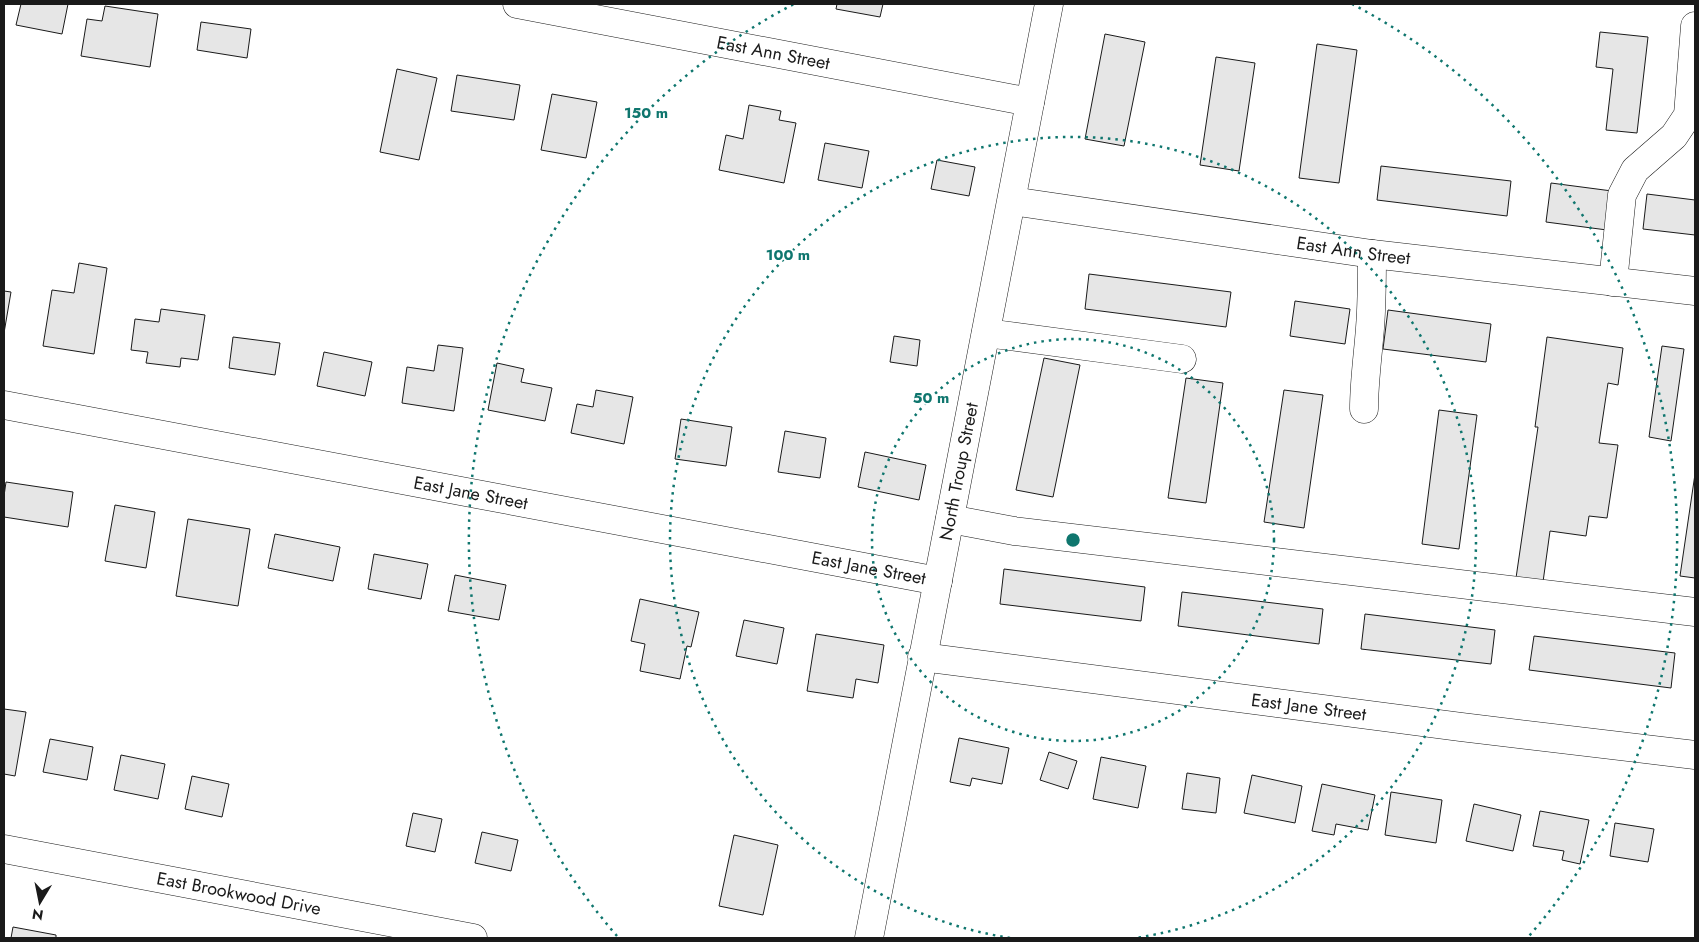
<svg xmlns="http://www.w3.org/2000/svg" width="1699" height="942" font-family="Jost,sans-serif">
  <style>
    .building { fill: #e6e6e6; stroke: #1a1a1a }
    .lines { fill: none; stroke-linecap: round; stroke-linejoin: round }
    .minor-casing { stroke: #1a1a1a; stroke-width: 29 }
    .minor { stroke: #fff; stroke-width: 28 }
    .ring { fill: none; stroke: #0f766e; stroke-width: 2.5; stroke-dasharray: 2.5 5 }
    .labels { text-anchor: middle; stroke-width: 4; stroke-linejoin: round; paint-order: stroke }
    .street-label { font-size: 18px; fill: #1a1a1a; stroke: #fff }
    .centre { fill: #0f766e; stroke: #fff; stroke-width: 2.5 }
    .ring-label { font-size: 15px; text-anchor: middle; font-weight: bold; fill: #0f766e; stroke: #fff; stroke-width: 4; stroke-linejoin: round; paint-order: stroke }
  </style>
  <rect width="100%" height="100%" fill="#fff"/>
  <path class="building" d="M21 4H68L62 34 16 25Z
    M837 4H883L880 17 836 9Z
    M105 6 158 14 150 67 81 56 87 19 102 21Z
    M201 22 251 29 247 58 197 50Z
    M1600 32 1648 37 1637 133 1606 130 1613 69 1596 67Z
    M1105 34 1145 42 1124 146 1085 139Z
    M1317 44 1357 50 1339 183 1299 178Z
    M1216 57 1255 63 1239 171 1200 165Z
    M397 69 437 78 419 160 380 152Z
    M457 75 520 85 514 120 451 111Z
    M552 94 597 102 586 158 541 150Z
    M749 105 781 111 779 120 796 123 784 183 719 170 726 135 743 139Z
    M825 143 869 151 862 188 818 180Z
    M937 160 975 167 969 196 931 189Z
    M1381 166 1511 181 1507 216 1377 200Z
    M1551 183 1612 191 1607 230 1546 222Z
    M1647 194 1695 200V235L1643 229Z
    M79 263 107 268 94 354 43 346 52 290 74 293Z
    M1089 274 1231 292 1226 327 1085 309Z
    M4 291 11 292 4 333Z
    M1295 301 1350 309 1345 344 1290 336Z
    M161 309 205 315 198 360 181 358 180 367 146 363 148 352 131 350 135 319 159 322Z
    M1388 310 1491 324 1486 362 1383 349Z
    M894 336 920 340 917 366 890 362Z
    M233 337 280 343 275 375 229 368Z
    M1547 337 1623 348 1618 385 1608 383 1599 443 1618 445 1607 518 1589 516 1586 536 1550 531 1543 582 1516 578 1538 427H1535Z
    M438 345 463 348 454 411 402 403 407 367 434 371Z
    M1662 346 1684 349 1671 441 1649 437Z
    M324 352 372 362 365 396 317 386Z
    M1044 358 1080 365 1053 497 1016 490Z
    M497 363 524 369 521 382 552 388 545 421 488 410Z
    M1186 378 1223 383 1206 503 1168 498Z
    M596 390 633 397 624 444 571 433 577 404 593 407Z
    M1284 390 1323 395 1304 528 1264 522Z
    M1439 410 1477 415 1459 549 1422 544Z
    M681 419 732 427 726 466 675 459Z
    M785 431 826 438 820 478 778 472Z
    M865 452 926 465 919 500 858 487Z
    M1695 474V578L1680 576Z
    M6 482 73 492 68 527 4 517V496Z
    M115 505 155 512 146 568 105 561Z
    M188 519 250 529 238 606 176 596Z
    M275 534 340 547 333 581 268 568Z
    M374 554 428 564 421 599 368 589Z
    M1004 569 1145 587 1141 621 1000 604Z
    M455 575 506 585 499 620 448 611Z
    M1182 592 1323 609 1319 644 1178 626Z
    M640 599 699 612 691 647 687 646 680 679 640 671 645 644 631 641Z
    M1365 614 1495 630 1491 664 1361 649Z
    M744 620 784 628 777 664 736 656Z
    M816 634 884 645 878 683 856 679 853 698 807 691Z
    M1534 636 1675 653 1671 688 1529 670Z
    M4 709 26 712 15 776 4 774Z
    M959 738 1009 748 1002 784 972 778 970 786 950 782Z
    M50 739 93 747 87 780 43 772Z
    M1049 752 1077 761 1068 789 1040 780Z
    M121 755 165 764 158 799 114 790Z
    M1101 757 1146 766 1138 808 1093 799Z
    M1187 773 1220 778 1216 813 1182 809Z
    M1252 775 1302 786 1295 823 1244 813Z
    M192 776 229 784 222 817 185 809Z
    M1322 784 1375 795 1368 830 1336 824 1334 835 1312 831Z
    M1391 792 1442 800 1436 843 1385 835Z
    M1474 804 1521 815 1513 851 1466 841Z
    M1540 811 1589 820 1580 864 1562 860 1564 851 1533 846Z
    M413 813 442 819 435 852 406 846Z
    M1615 823 1654 829 1648 862 1610 856Z
    M482 832 518 840 511 871 475 863Z
    M734 835 778 845 763 915 719 906Z
    M13 927 56 935V938H11Z"/>
  <g class="lines">
    <g class="minor-casing">
      <g id="minor">
        <path id="s1" d="M517 4 1030 102"/>
        <path id="s2" d="M1012 201 1372 254 1695 291"/>
        <path d="M1613 282 1622 195 1635 170 1674 136 1688 115 1695 26"/>
        <path d="M986 333 1182 359"/>
        <path id="s3" d="M4 405 938 581"/>
        <path d="M1364 409C1364 382 1368 355 1370 328 1372 303 1372 279 1372 254"/>
        <path d="M950 519 1014 531 1695 612"/>
        <path id="s4" d="M922 657 1461 727 1695 755"/>
        <path id="s5" d="M4 849 473 938"/>
        <path id="s6" d="M869 938 1049 4"/>
      </g>
    </g>
    <use href="#minor" class="minor"/>
  </g>
  <g class="ring">
    <circle cx="1073" cy="540" r="201"/>
    <path d="M1010 938A403 403 0 1 1 1136 938"/>
    <path d="M617 936A604 604 0 0 1 794 4M1352 4A604 604 0 0 1 1529 936"/>
  </g>
  <g class="labels">
    <g class="street-label">
      <text dy="6" stroke="none"><textPath href="#s1" startOffset="261">East Ann Street</textPath></text>
      <text dy="6" stroke="none"><textPath href="#s2" startOffset="345">East Ann Street</textPath></text>
      <text dy="6" stroke="none"><textPath href="#s6" startOffset="475">North Troup Street</textPath></text>
      <text dy="6" stroke="none"><textPath href="#s3" startOffset="475">East Jane Street</textPath></text>
      <text dy="6" stroke="none"><textPath href="#s3" startOffset="880">East Jane Street</textPath></text>
      <text dy="6" stroke="none"><textPath href="#s4" startOffset="390">East Jane Street</textPath></text>
      <text dy="6" stroke="none"><textPath href="#s5" startOffset="239">East Brookwood Drive</textPath></text>
    </g>
  </g>
  <circle cx="1073" cy="540" r="8" class="centre"/>
  <g class="ring-label">
    <text x="646" y="118">150 m</text>
    <text x="788" y="260">100 m</text>
    <text x="931" y="403">50 m</text>
  </g>
  <rect width="1699" height="942" fill="none" stroke="#1a1a1a" stroke-width="10"/>
  <g transform="translate(40 902) rotate(190)" stroke="#ffffff" stroke-width="4" paint-order="stroke">
  <path d="M0-4L9 19L0 12L-9 19Z" fill="#1a1a1a"/>
  <text y="-8" font-size="14" font-weight="bold" text-anchor="middle" fill="#1a1a1a">N</text>
  </g>
</svg>
